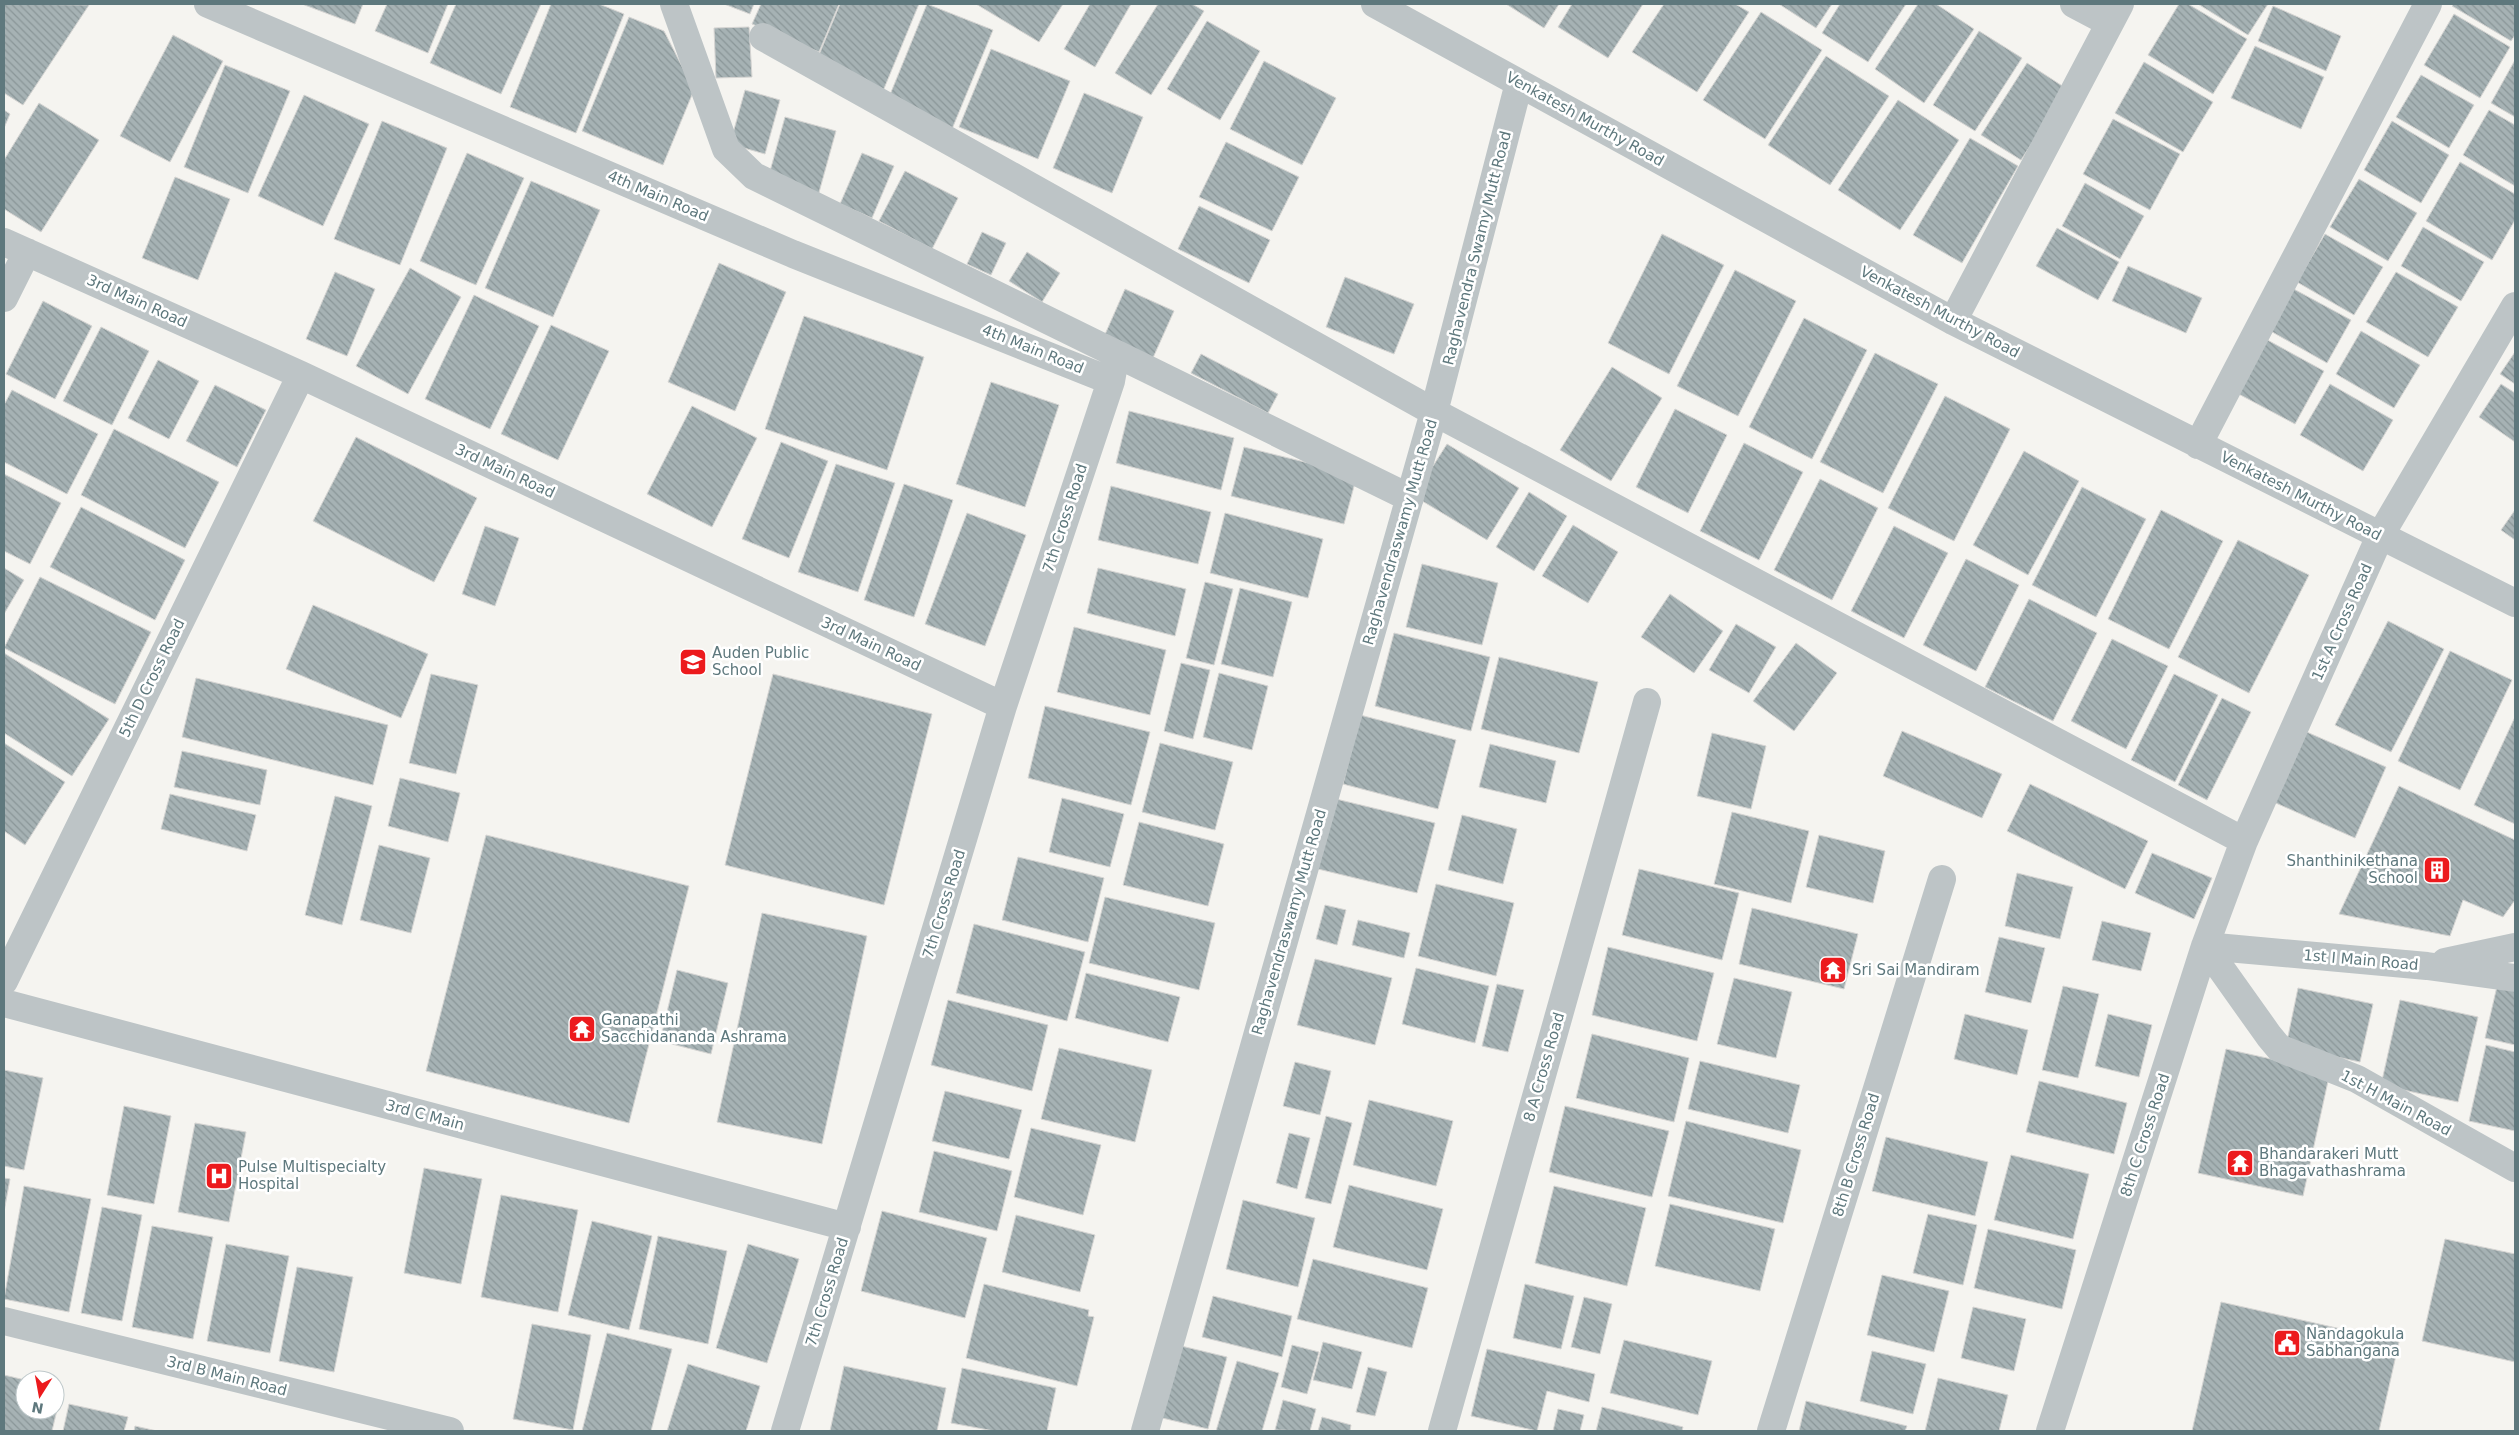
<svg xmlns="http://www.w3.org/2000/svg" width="2519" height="1435" font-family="'DejaVu Sans',sans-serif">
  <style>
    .building { fill: url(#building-back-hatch); stroke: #d6d5d3 }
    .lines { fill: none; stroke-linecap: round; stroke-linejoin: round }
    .minor { stroke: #bdc4c6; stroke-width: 28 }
    .labels { text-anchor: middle; stroke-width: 5; stroke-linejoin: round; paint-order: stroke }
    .street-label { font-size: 15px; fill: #5e787d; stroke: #fff }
    .poi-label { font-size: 15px; fill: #5e787d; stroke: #fff; text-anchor: start }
  </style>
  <defs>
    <pattern id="building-back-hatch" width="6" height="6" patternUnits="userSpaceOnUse" patternTransform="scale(1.25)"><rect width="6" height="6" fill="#a6b2b4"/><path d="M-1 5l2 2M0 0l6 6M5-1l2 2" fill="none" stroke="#8a9698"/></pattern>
  </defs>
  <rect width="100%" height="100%" fill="#f5f4f0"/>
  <path class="building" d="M4 4 89 5 23 105 4 93Z
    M302 4H363L355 24Z
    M387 4H448L428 53 375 31Z
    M456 4H541L501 94 430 63Z
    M551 4H599L624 14 576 133 510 107Z
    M724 4H754L750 14Z
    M761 4H839L819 52 752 24Z
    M840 4H919L883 91 816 62Z
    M927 4 993 30 952 129 887 102Z
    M976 4H1063L1039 42Z
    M1090 4H1131L1095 67 1064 49Z
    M1158 4H1192L1204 11 1151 95 1115 73Z
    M1506 4H1559L1544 28Z
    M1572 4H1643L1608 58 1558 27Z
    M1664 4H1735L1749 12 1697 92 1632 52Z
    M1779 4H1832L1816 28Z
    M1840 4H1906L1868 62 1822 33Z
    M1918 4H1936L1974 29 1924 103 1875 69Z
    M2179 4H2188L2247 39 2213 94 2148 55Z
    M2198 4H2268L2248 35Z
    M2454 4H2515V35L2511 41 2452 6Z
    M2273 6 2341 36 2326 71 2258 41Z
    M1761 12 1822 50 1765 139 1703 100Z
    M2454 14 2510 47 2480 98 2424 65Z
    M629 17 664 31 694 90 663 165 582 131Z
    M1207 21 1260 51 1220 120 1167 89Z
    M749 27 752 77 716 78 714 28Z
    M1979 31 2022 58 1975 131 1933 105Z
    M173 35 223 61 170 162 120 136Z
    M2255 46 2324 77 2301 129 2231 98Z
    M991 49 1070 81 1038 159 959 127Z
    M1826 56 1889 96 1830 185 1768 145Z
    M2515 60V117L2491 103Z
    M1264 61 1336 98 1302 165 1230 129Z
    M2144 62 2213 102 2183 152 2115 113Z
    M2027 63 2067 89 2021 160 1981 135Z
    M225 65 290 91 248 193 184 167Z
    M2421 75 2474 105 2449 148 2396 117Z
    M745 90 780 100 765 154 730 144Z
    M1084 93 1143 117 1112 193 1053 168Z
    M304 95 369 124 323 226 258 196Z
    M1898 100 1959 140 1900 230 1838 190Z
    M39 103 99 140 41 232 4 209V160Z
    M4 110 10 114 4 128Z
    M2489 110 2515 125V186L2463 155Z
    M785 117 836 131 818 196 767 182Z
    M2113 119 2180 154 2150 210 2083 174Z
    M382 121 447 148 400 265 334 239Z
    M2392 121 2449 155 2421 203 2364 170Z
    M1970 138 2018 166 1962 263 1913 235Z
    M1226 142 1299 177 1272 231 1199 197Z
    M467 153 524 178 476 285 420 261Z
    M862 153 894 166 872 218 840 204Z
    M2460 162 2515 194V220L2492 260 2426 221Z
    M905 171 958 198 932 249 879 221Z
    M175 177 230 199 198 280 142 258Z
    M2359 179 2417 213 2388 261 2330 227Z
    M531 181 600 210 553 317 485 288Z
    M2085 183 2144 216 2120 259 2062 226Z
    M1199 206 1270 240 1249 283 1178 249Z
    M2423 227 2484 262 2461 301 2401 266Z
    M2057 228 2119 262 2098 300 2036 266Z
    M982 232 1006 243 991 275 967 264Z
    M1662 234 1724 265 1669 374 1608 343Z
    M2325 234 2383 267 2354 315 2297 282Z
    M1027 252 1060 273 1042 302 1009 281Z
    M719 263 786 292 735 411 668 382Z
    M2128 266 2202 298 2186 333 2112 301Z
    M410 268 461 297 408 394 356 366Z
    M1735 270 1796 301 1738 416 1677 386Z
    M335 272 375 289 347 356 306 339Z
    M2396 272 2458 307 2428 357 2366 322Z
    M1345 277 1414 304 1394 354 1326 327Z
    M2290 287 2351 320 2327 363 2267 329Z
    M1125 289 1174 311 1152 360 1103 339Z
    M474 295 539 326 490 429 425 399Z
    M43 301 92 326 55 399 6 374Z
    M804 316 924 357 887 470 765 429Z
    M1804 318 1867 350 1812 459 1749 427Z
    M551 325 609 351 558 460 501 434Z
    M101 327 149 351 112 425 63 401Z
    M2361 331 2420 365 2394 408 2336 374Z
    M2262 337 2324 371 2295 424 2233 391Z
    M2515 352V384L2500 374Z
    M1875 353 1938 384 1883 493 1820 462Z
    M1201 354 1278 394 1268 413 1191 373Z
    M158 360 199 381 169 439 128 418Z
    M1612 367 1662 398 1611 481 1560 450Z
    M991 382 1059 405 1025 507 956 484Z
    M2330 384 2393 420 2363 471 2300 435Z
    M2501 384 2515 393V442L2479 417Z
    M215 385 266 410 237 467 186 441Z
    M12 390 98 434 67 494 4 462V405Z
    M1945 396 2010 429 1954 541 1888 508Z
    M692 406 757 438 712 527 647 494Z
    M1675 409 1727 435 1688 513 1636 487Z
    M1129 411 1234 438 1221 490 1116 463Z
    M114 429 219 482 185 548 81 495Z
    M356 437 477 498 434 582 313 521Z
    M781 442 828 461 789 558 742 539Z
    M1744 443 1803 472 1759 560 1700 531Z
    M1447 444 1519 488 1487 540 1414 496Z
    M1244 447 1357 475 1344 524 1231 496Z
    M2024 451 2079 481 2028 575 1973 545Z
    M836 464 895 483 858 592 798 572Z
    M4 474 61 503 30 564 4 551Z
    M1820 479 1878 508 1832 600 1774 570Z
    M904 484 953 500 914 617 864 600Z
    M1111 486 1211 512 1198 564 1098 540Z
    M2082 487 2146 519 2096 617 2032 585Z
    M1529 492 1567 516 1534 571 1496 547Z
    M81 507 185 560 155 620 50 567Z
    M2161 510 2223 541 2169 649 2108 619Z
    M2515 510V540L2501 530Z
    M967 513 1026 535 985 646 925 624Z
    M1225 513 1323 539 1308 598 1210 573Z
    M1573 525 1618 552 1588 603 1542 576Z
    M485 526 519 538 495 606 462 594Z
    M1894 526 1948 553 1904 638 1851 611Z
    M2238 540 2309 575 2249 693 2178 657Z
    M1966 559 2019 585 1976 671 1923 645Z
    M1422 564 1498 583 1482 645 1406 627Z
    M4 568 24 580 4 614Z
    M1098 568 1186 589 1175 636 1087 613Z
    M40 577 151 632 115 704 4 648Z
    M1205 582 1233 589 1214 665 1186 658Z
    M1240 588 1292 602 1273 677 1221 664Z
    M1670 594 1723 631 1694 673 1641 637Z
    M2029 599 2097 633 2053 721 1985 687Z
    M313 605 428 654 401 718 286 669Z
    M2388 621 2444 649 2391 752 2335 725Z
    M1736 624 1776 647 1749 693 1709 670Z
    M1074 627 1166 650 1150 715 1057 692Z
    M1394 633 1490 657 1471 731 1375 706Z
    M2112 639 2168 666 2126 749 2071 721Z
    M1796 643 1837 673 1794 731 1753 701Z
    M2450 651 2512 680 2460 790 2398 761Z
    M4 653 109 719 72 776 4 733Z
    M1499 657 1598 682 1579 753 1481 729Z
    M1181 663 1210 670 1193 739 1164 731Z
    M1219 673 1268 686 1252 750 1203 737Z
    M431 674 478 685 456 774 409 763Z
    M773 674 932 714 884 905 725 865Z
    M2174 674 2218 695 2175 782 2131 760Z
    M196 678 388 725 373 785 182 737Z
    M2222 698 2251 712 2207 800 2178 785Z
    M1045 706 1150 732 1131 805 1028 778Z
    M1360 715 1456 740 1438 809 1343 784Z
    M2515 717V824L2474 805Z
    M2300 729 2386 767 2355 838 2269 800Z
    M1902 731 2002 774 1982 818 1883 776Z
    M1712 733 1766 746 1751 809 1697 796Z
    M4 743 65 782 25 845 4 831Z
    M1160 743 1233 762 1215 830 1142 812Z
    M1490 744 1556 761 1546 803 1479 787Z
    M182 751 267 770 260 805 174 787Z
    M400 778 460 793 448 842 388 826Z
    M2030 784 2148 841 2125 889 2007 831Z
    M2399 786 2515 840V900L2503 917 2463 900 2450 936 2339 914Z
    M170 794 256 815 247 851 161 829Z
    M335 796 372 806 342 925 305 915Z
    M1062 798 1124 814 1110 867 1049 852Z
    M1336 799 1435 823 1417 893 1318 869Z
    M1732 812 1809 831 1791 903 1714 884Z
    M1462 815 1517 829 1503 884 1448 870Z
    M1139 822 1224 844 1208 906 1123 885Z
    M486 835 689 886 629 1123 426 1071Z
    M1819 835 1885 851 1873 903 1806 887Z
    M379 845 430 858 411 933 360 920Z
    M2152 853 2212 878 2194 919 2135 893Z
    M1018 857 1104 878 1088 942 1002 920Z
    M1639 869 1739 893 1722 960 1622 935Z
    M2017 873 2073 887 2060 939 2005 926Z
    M1436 884 1514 903 1496 976 1418 956Z
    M1105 897 1215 923 1199 990 1089 963Z
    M1325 905 1346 910 1337 945 1316 939Z
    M1752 908 1858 934 1844 989 1739 964Z
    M762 913 867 936 822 1144 717 1122Z
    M1358 920 1410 933 1404 958 1352 945Z
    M2102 921 2151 933 2141 971 2092 960Z
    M974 924 1085 952 1067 1021 956 993Z
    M1999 937 2045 948 2031 1003 1985 992Z
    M1608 947 1714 973 1697 1041 1592 1015Z
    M1315 959 1392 978 1375 1045 1297 1025Z
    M1416 968 1489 986 1475 1043 1402 1024Z
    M677 970 728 983 711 1054 660 1041Z
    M1086 973 1180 997 1168 1042 1075 1018Z
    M1734 978 1792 992 1776 1058 1717 1044Z
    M2498 982 2515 986V1045L2485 1038Z
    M1497 984 1524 990 1508 1052 1482 1046Z
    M2063 986 2099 994 2078 1078 2042 1070Z
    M2298 988 2373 1004 2360 1062 2286 1046Z
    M948 1000 1048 1025 1032 1091 931 1065Z
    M2400 1000 2478 1017 2458 1102 2381 1085Z
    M1965 1014 2028 1030 2017 1075 1954 1059Z
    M2108 1014 2152 1025 2139 1077 2095 1066Z
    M1592 1034 1689 1058 1674 1122 1576 1098Z
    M2486 1045 2515 1052V1131L2469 1121Z
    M1059 1048 1152 1070 1135 1142 1041 1119Z
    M2226 1049 2330 1072 2303 1196 2198 1173Z
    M1700 1061 1800 1085 1788 1133 1688 1109Z
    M1295 1062 1331 1071 1320 1115 1283 1106Z
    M4 1070 43 1078 24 1170 4 1166Z
    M2039 1081 2127 1103 2114 1154 2026 1132Z
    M945 1091 1022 1110 1009 1159 932 1141Z
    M1369 1100 1453 1121 1436 1186 1353 1165Z
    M124 1106 171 1116 154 1204 107 1195Z
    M1565 1106 1669 1131 1652 1197 1549 1172Z
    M1326 1116 1352 1123 1331 1204 1305 1198Z
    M1686 1121 1801 1150 1783 1223 1668 1196Z
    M195 1123 246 1132 229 1222 178 1212Z
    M1031 1128 1101 1145 1083 1215 1014 1197Z
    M1289 1133 1310 1138 1297 1189 1276 1183Z
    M1886 1137 1988 1162 1975 1216 1872 1191Z
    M934 1151 1012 1171 997 1231 919 1212Z
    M2011 1155 2089 1174 2073 1239 1994 1220Z
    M424 1168 482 1179 461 1284 404 1273Z
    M4 1178 10 1179 4 1212Z
    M1349 1185 1443 1209 1427 1270 1333 1247Z
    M24 1186 91 1199 69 1312 4 1299Z
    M1554 1186 1646 1208 1627 1286 1535 1263Z
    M501 1195 578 1210 558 1312 481 1297Z
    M1243 1200 1315 1218 1298 1287 1226 1269Z
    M1670 1204 1775 1229 1760 1291 1655 1266Z
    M102 1207 142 1215 122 1321 81 1313Z
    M882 1211 987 1238 965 1318 861 1291Z
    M1928 1214 1977 1225 1963 1285 1913 1273Z
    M1016 1215 1095 1235 1080 1292 1002 1272Z
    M592 1221 652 1236 629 1330 568 1315Z
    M152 1226 213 1237 193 1339 132 1327Z
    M1988 1229 2076 1250 2062 1309 1974 1288Z
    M658 1236 727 1251 708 1344 639 1329Z
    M2445 1239 2515 1254V1362L2422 1341Z
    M226 1244 289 1256 270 1353 207 1341Z
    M748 1244 799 1259 767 1363 716 1348Z
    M1313 1259 1428 1288 1412 1348 1297 1319Z
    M297 1267 353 1277 334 1372 279 1361Z
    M1882 1275 1949 1291 1934 1352 1867 1335Z
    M984 1284 1089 1310 1088 1316 1094 1317 1077 1386 966 1358Z
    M1525 1284 1574 1296 1561 1349 1513 1338Z
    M1213 1296 1292 1316 1282 1357 1202 1337Z
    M1584 1297 1612 1304 1600 1354 1571 1347Z
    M2221 1302 2399 1342 2379 1431H2192Z
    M1973 1307 2026 1319 2014 1371 1961 1358Z
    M532 1324 591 1335 573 1430 513 1419Z
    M607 1333 672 1349 651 1431H582Z
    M1624 1340 1712 1361 1698 1415 1610 1393Z
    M1323 1342 1362 1352 1352 1389 1313 1380Z
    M1173 1344 1227 1357 1208 1429 1154 1416Z
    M1292 1345 1319 1352 1307 1394 1281 1387Z
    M1487 1349 1595 1374 1589 1402 1547 1391 1537 1431 1471 1416Z
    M1872 1351 1926 1364 1913 1414 1860 1401Z
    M1237 1361 1279 1373 1262 1431H1216Z
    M688 1364 760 1386 746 1431H667Z
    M844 1366 946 1388 937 1431H830Z
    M1368 1367 1387 1372 1375 1416 1356 1412Z
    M962 1368 1056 1388 1047 1431H994L951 1423Z
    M4 1375 25 1380V1410H55V1387L62 1389 52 1431H4Z
    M1938 1378 2008 1395 1999 1431H1925Z
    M1283 1400 1316 1409 1310 1431 1275 1430Z
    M1806 1401 1907 1426 1905 1431H1799Z
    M69 1404 128 1417 124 1431H63Z
    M1602 1407 1683 1427 1682 1431H1596Z
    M1558 1409 1584 1415 1580 1431H1553Z
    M1322 1417 1351 1425 1350 1431H1318Z
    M135 1426 157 1431H134Z"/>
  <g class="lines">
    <path class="minor" d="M208 4 793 254 1111 381
      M674 4 726 149 754 176 1410 498
      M1375 4 1953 321 2515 603
      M2074 4 2110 23
      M763 37 1434 412 2244 841
      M4 242 301 375 1003 706
      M4 298 27 252
      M1953 321 2120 4
      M2198 445 2428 4
      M2205 946 2269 1036 2279 1048 2357 1079 2515 1168
      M2205 946 2427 966 2515 978
      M2445 962 2515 947
      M4 981 301 375
      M4 1003 847 1227
      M4 1321 450 1431
      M785 1431 1003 706 1111 381 1114 364 1121 357
      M1145 1431 1434 412 1519 83
      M1442 1431 1647 702
      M1771 1431 1942 879
      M2050 1431 2205 946 2244 841 2380 536 2515 306"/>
  </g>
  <defs>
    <g id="school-square" transform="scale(1.4375)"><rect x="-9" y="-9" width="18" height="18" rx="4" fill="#ec1a1d" stroke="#fff"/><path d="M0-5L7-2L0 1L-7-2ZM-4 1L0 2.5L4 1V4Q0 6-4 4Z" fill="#fff"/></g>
    <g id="building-square" transform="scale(1.4375)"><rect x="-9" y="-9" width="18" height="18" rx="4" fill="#ec1a1d" stroke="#fff"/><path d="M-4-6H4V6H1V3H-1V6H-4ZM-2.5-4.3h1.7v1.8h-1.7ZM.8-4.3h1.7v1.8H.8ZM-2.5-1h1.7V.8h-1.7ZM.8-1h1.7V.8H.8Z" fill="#fff"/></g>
    <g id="temple-square" transform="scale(1.4375)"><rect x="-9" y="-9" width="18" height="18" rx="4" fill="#ec1a1d" stroke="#fff"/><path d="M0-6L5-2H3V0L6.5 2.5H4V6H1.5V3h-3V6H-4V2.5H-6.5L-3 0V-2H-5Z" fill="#fff"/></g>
    <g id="hospital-square" transform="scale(1.4375)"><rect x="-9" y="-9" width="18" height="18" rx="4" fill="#ec1a1d" stroke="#fff"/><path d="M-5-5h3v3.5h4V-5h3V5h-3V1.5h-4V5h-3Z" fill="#fff"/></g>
    <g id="civic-square" transform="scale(1.4375)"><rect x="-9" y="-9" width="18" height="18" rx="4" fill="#ec1a1d" stroke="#fff"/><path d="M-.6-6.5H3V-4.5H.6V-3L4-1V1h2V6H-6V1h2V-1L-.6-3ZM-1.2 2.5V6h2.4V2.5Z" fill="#fff"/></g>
  </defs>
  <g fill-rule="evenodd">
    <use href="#school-square" x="693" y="662"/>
    <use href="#building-square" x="2437" y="870"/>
    <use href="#temple-square" x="1833" y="970"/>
    <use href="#temple-square" x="582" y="1029"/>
    <use href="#temple-square" x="2240" y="1163"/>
    <use href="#hospital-square" x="219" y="1176"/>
    <use href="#civic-square" x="2287" y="1343"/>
  </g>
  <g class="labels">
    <g class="street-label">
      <text transform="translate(1585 119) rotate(29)" y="5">Venkatesh Murthy Road</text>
      <text transform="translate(658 196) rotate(23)" y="5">4th Main Road</text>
      <text transform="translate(1477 248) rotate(-76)" y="5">Raghavendra Swamy Mutt Road</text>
      <text transform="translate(137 301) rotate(24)" y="5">3rd Main Road</text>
      <text transform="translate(1940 312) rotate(28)" y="5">Venkatesh Murthy Road</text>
      <text transform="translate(1033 349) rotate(22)" y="5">4th Main Road</text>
      <text transform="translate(505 471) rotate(25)" y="5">3rd Main Road</text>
      <text transform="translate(2301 496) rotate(27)" y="5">Venkatesh Murthy Road</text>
      <text transform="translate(1065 518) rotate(-72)" y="5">7th Cross Road</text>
      <text transform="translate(1400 532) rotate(-74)" y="5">Raghavendraswamy Mutt Road</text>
      <text transform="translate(2342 622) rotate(-66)" y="5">1st A Cross Road</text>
      <text transform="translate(871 644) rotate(25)" y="5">3rd Main Road</text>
      <text transform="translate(152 678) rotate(-64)" y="5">5th D Cross Road</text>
      <text transform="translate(944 904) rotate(-73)" y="5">7th Cross Road</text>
      <text transform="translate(1289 922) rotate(-74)" y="5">Raghavendraswamy Mutt Road</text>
      <text transform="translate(2361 960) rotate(5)" y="5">1st I Main Road</text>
      <text transform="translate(1544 1067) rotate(-74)" y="5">8 A Cross Road</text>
      <text transform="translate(2396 1103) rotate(28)" y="5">1st H Main Road</text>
      <text transform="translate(425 1115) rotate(15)" y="5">3rd C Main</text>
      <text transform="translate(2145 1135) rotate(-72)" y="5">8th C Cross Road</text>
      <text transform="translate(1856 1155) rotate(-73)" y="5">8th B Cross Road</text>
      <text transform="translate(827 1292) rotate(-73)" y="5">7th Cross Road</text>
      <text transform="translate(227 1376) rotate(14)" y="5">3rd B Main Road</text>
    </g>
    <g class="poi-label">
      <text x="712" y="658">Auden Public<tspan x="712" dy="17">School</tspan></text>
      <text x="2418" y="866" text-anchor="end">Shanthinikethana<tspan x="2418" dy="17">School</tspan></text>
      <text x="1852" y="975">Sri Sai Mandiram</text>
      <text x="601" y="1025">Ganapathi<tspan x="601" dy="17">Sacchidananda Ashrama</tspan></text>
      <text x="2259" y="1159">Bhandarakeri Mutt<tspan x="2259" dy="17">Bhagavathashrama</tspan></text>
      <text x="238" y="1172">Pulse Multispecialty<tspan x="238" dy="17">Hospital</tspan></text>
      <text x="2306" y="1339">Nandagokula<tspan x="2306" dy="17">Sabhangana</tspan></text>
    </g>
  </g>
  <rect width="2519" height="1435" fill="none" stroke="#5e787d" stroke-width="10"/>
  <g transform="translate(40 1395) rotate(191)"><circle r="24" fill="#ffffff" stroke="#bfc9cb"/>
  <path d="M0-4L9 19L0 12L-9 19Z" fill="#ec1a1d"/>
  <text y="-8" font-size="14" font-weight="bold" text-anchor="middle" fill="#5e787d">N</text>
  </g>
</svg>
